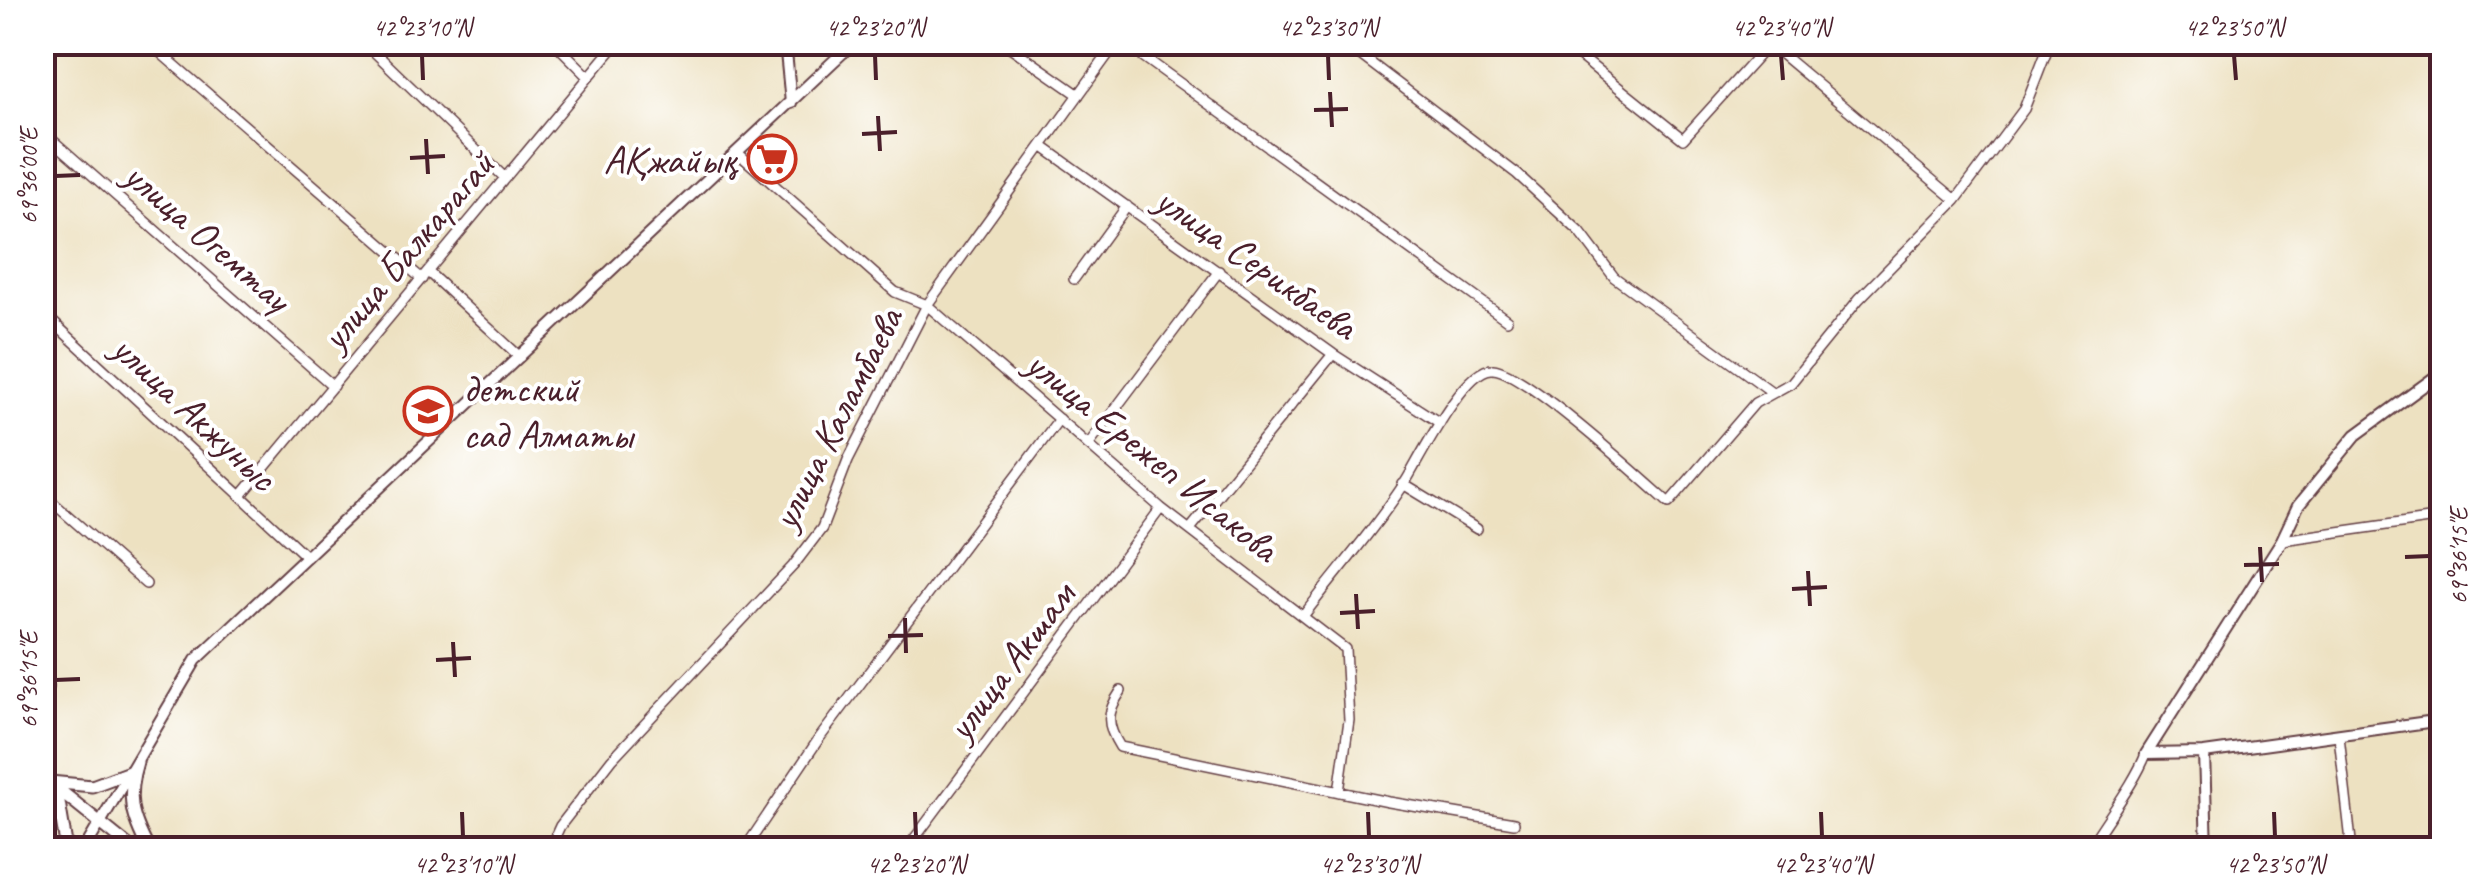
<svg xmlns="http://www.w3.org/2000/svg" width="2485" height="892" font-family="Caveat,sans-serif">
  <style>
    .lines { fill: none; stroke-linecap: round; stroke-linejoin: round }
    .minor-casing { stroke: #623c42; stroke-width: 12 }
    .tertiary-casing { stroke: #623c42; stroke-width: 14 }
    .secondary-casing { stroke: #623c42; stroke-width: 15 }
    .minor { stroke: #fff; stroke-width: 9 }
    .tertiary { stroke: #fff; stroke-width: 10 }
    .secondary { stroke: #fff; stroke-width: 11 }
    .ticks { fill: none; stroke: #4a1f2b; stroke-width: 4 }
    .labels { text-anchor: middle; stroke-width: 8; stroke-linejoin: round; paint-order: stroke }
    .poi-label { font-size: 40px; fill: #4a1f2b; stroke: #fff; text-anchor: end }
    .street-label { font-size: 40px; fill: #4a1f2b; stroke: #fff }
    .neatline { fill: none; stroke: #4a1f2b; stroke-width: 4 }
    .ticks-label { font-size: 25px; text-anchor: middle; fill: #4a1f2b }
  </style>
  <rect width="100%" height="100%" fill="#fff"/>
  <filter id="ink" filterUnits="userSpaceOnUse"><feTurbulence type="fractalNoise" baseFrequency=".01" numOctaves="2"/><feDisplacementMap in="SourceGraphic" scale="20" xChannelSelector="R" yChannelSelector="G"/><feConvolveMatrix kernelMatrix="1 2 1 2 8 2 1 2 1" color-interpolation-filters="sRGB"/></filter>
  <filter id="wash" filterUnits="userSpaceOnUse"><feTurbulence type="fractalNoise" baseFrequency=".0048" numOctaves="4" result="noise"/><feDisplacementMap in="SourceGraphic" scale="40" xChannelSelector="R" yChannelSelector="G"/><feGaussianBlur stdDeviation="2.25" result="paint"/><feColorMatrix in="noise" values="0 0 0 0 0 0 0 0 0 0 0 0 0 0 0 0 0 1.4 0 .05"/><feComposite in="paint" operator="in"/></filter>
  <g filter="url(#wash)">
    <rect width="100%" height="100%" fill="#ede1c1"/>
  </g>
  <g filter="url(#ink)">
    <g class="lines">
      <g class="minor-casing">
        <path id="minor" d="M148 42 422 279
          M364 42 505 178
          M554 42 589 77
          M1003 42 1079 95
          M1123 42 1507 320
          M1343 42 1517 174 1580 232 1614 277 1772 392
          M1562 42 1683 139 1769 44
          M1767 42 1956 200
          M42 131 333 386
          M1042 146 1333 354 1440 423
          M738 153 895 292 927 305 1161 508 1345 649 1349 720 1339 792
          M428 272 520 357
          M1074 279 1127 206
          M42 312 307 557
          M1088 445 1219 271
          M1403 484 1477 529
          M42 493 146 584
          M241 496 618 42
          M1191 528 1333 354
          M2282 540 2442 517
          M1304 615C1337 571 1376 528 1406 481 1420 458 1465 367 1493 369 1524 371 1641 478 1669 503L1755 403 1791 383 1859 299 1956 200 2024 109 2050 42
          M42 681 49 687
          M1121 691C1106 713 1106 725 1120 747L1389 802 1514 823
          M2339 736 2352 850
          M549 850 560 826 612 759 793 566 822 528 848 460 927 305 1117 42
          M744 850 818 740 1059 419
          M906 850 1161 508
          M2088 850C2105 821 2135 783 2146 754"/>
      </g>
      <g class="tertiary-casing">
        <path id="tertiary" d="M785 42 791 103
          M2204 753 2207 850
          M2146 754 2282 540 2298 506 2356 435 2442 372
          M2146 754 2204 753 2442 720
          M84 850 196 660 854 42"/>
      </g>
      <g class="secondary-casing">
        <path id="secondary" d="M137 762C126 798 131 816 149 850
          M42 776 134 850
          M50 782 92 786 132 771
          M57 790 67 850"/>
      </g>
      <use href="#minor" class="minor"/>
      <use href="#tertiary" class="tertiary"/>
      <use href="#secondary" class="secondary"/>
    </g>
  </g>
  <path class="ticks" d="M422 55 423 80M875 55 876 80M1328 55 1329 80M1781 55 1783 80M2234 55 2236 80M1330 92 1332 127M1314 110 1348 109M878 116 880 151M862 134 897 132M426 139 428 174M410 158 445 156M55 176 80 175M2260 547 2262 582M2405 557 2430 556M2244 565 2279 564M1808 571 1810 606M1792 589 1827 587M1356 594 1358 629M1340 613 1375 611M905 618 906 653M888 636 923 635M453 642 455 677M436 660 471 658M55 680 80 679M462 812 463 837M915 812 916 837M1368 812 1369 837M1821 812 1822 837M2274 812 2275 837"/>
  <defs>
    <g id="supermarket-ring" transform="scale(2.5)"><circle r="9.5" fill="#fff" stroke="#c8321e" stroke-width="1.5"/><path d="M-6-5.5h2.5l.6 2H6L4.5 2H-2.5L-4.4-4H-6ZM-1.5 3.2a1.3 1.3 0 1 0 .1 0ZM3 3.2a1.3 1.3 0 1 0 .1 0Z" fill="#c8321e"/></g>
    <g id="school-ring" transform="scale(2.5)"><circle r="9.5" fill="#fff" stroke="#c8321e" stroke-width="1.5"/><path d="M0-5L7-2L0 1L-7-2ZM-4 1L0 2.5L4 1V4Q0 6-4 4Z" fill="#c8321e"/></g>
  </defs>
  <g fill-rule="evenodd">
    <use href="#supermarket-ring" x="772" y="159"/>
    <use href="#school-ring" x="428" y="411"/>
  </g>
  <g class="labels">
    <g class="poi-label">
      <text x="737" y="173">АҚжайық</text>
      <text x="463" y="402" text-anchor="start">детский<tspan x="463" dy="46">сад Алматы</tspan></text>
    </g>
    <g class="street-label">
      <text transform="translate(208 236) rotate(41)" y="14">улица Огемтау</text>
      <text transform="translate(407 250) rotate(-50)" y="14">улица Балкарагай</text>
      <text transform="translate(1257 262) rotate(35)" y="14">улица Серикбаева</text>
      <text transform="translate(195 412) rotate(43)" y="14">улица Акжуныс</text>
      <text transform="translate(836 418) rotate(-63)" y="14">улица Каламбаева</text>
      <text transform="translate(1153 455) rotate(39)" y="14">улица Ережеп Исакова</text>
      <text transform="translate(1010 661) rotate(-53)" y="14">улица Акшам</text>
    </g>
  </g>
  <rect width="2485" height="892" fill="none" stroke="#fff" stroke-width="110"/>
  <rect x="55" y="55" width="2375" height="782" class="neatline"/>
  <g class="ticks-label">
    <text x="422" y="36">42°23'10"N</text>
    <text x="875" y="36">42°23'20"N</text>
    <text x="1328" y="36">42°23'30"N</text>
    <text x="1781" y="36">42°23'40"N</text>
    <text x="2234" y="36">42°23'50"N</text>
    <text transform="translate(28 176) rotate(-90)" y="9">69°36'00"E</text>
    <text transform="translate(2458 556) rotate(-90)" y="9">69°36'15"E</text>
    <text transform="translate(28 680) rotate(-90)" y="9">69°36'15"E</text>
    <text x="463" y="873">42°23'10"N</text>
    <text x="916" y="873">42°23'20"N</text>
    <text x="1369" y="873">42°23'30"N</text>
    <text x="1822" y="873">42°23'40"N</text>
    <text x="2275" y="873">42°23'50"N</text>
  </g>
</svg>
